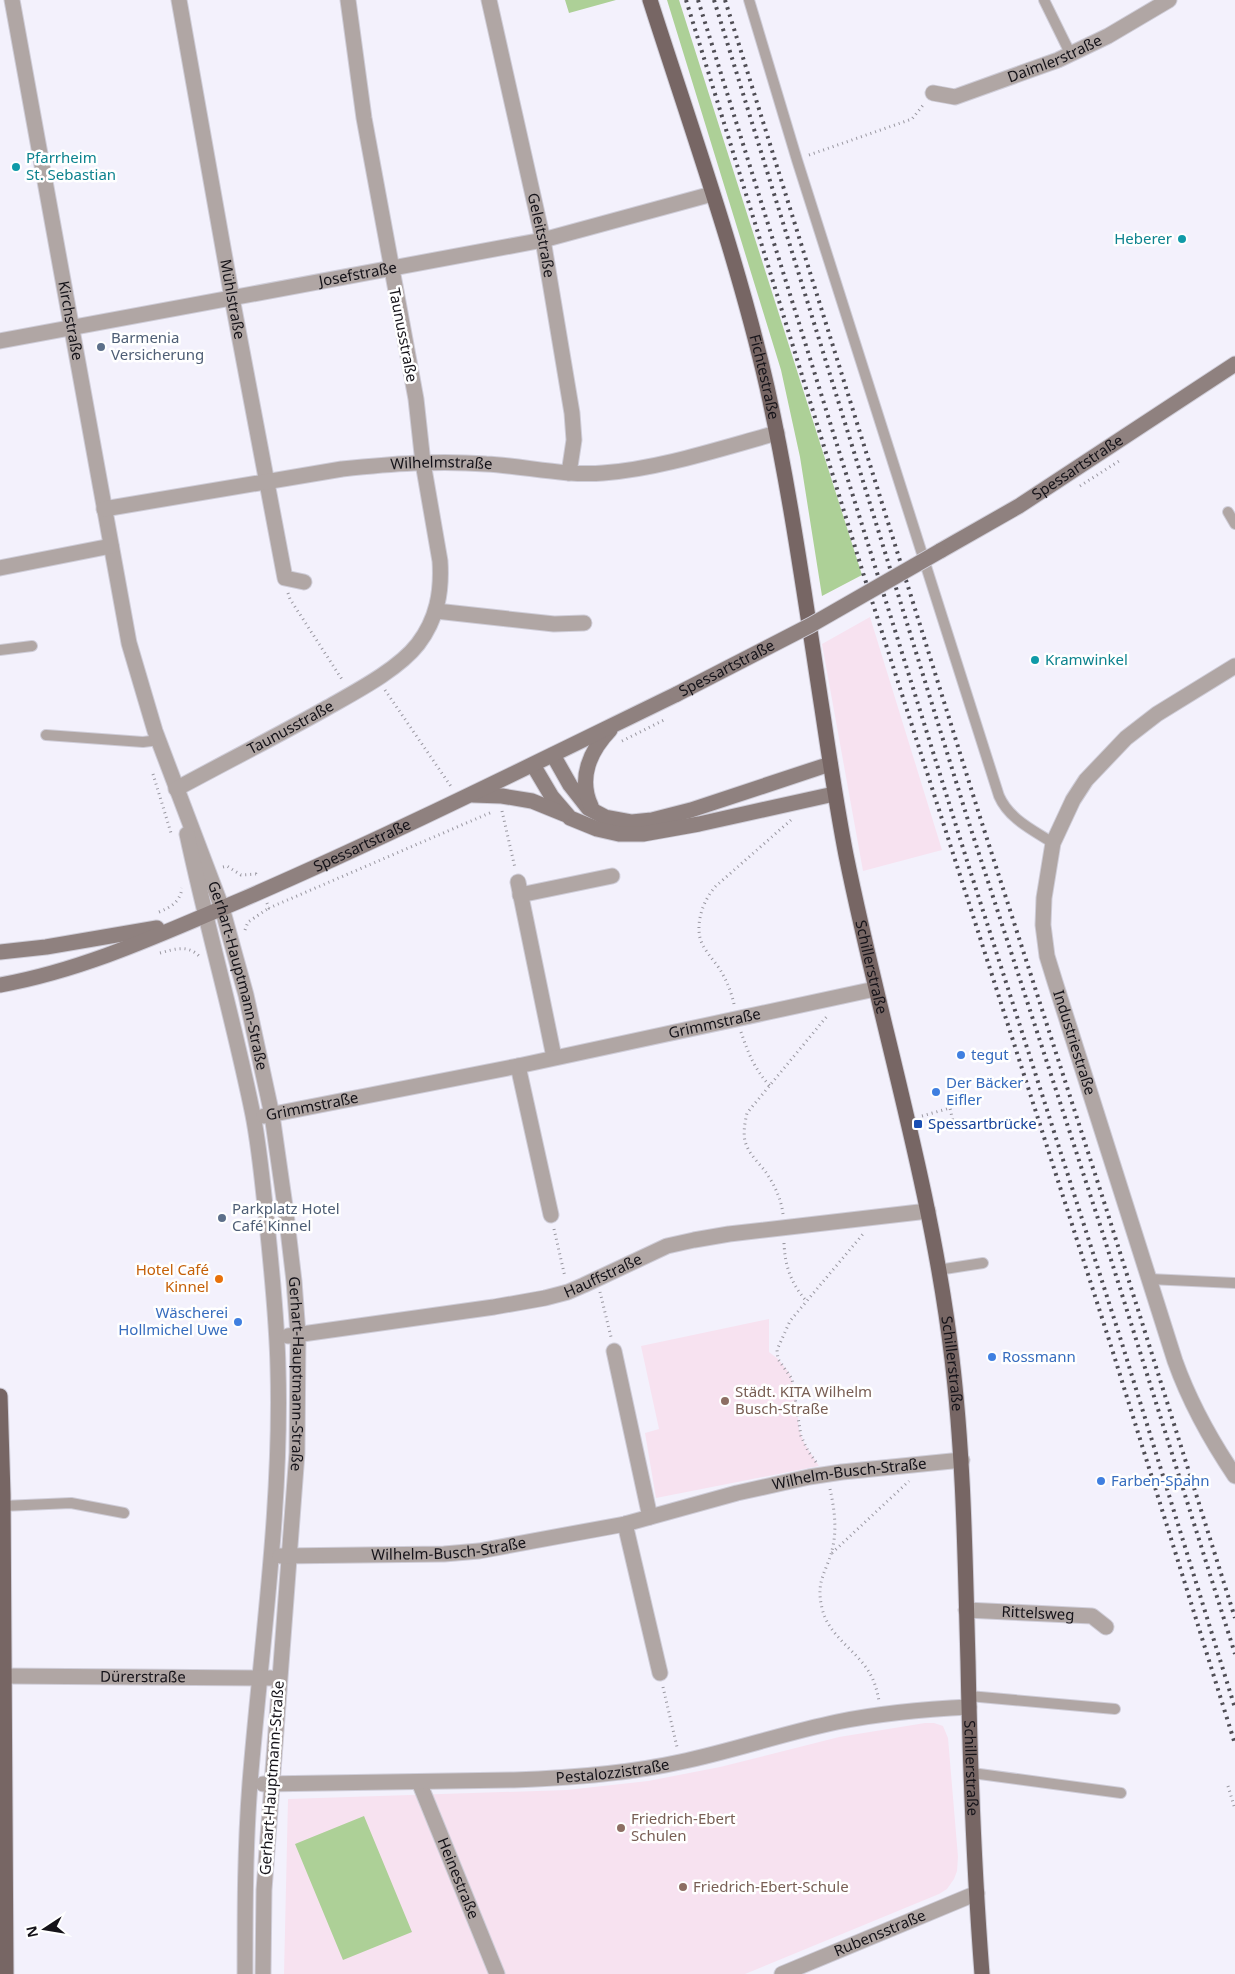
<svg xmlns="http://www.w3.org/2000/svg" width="1235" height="1974" font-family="'Noto Sans',sans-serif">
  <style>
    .education { fill: #f7e2f0 }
    .green { fill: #add097 }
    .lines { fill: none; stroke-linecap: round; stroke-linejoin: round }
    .service-casing { stroke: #cfcdd8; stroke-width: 12 }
    .minor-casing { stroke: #cfcdd8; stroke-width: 17 }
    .secondary-casing { stroke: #cfcdd8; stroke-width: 17 }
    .primary-casing { stroke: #cfcdd8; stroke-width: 17 }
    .path { stroke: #9a98a1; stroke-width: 3; stroke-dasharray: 1 4; stroke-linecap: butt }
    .service { stroke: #b0a6a4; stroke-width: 10 }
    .minor { stroke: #b0a6a4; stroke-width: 15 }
    .secondary { stroke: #8f817f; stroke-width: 15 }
    .primary { stroke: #776664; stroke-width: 15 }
    .rail { stroke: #4f4d54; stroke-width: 4; stroke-dasharray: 2.5 5; stroke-linecap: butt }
    .secondary-bridge-casing { stroke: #cfcdd8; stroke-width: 17; stroke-linecap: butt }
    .secondary-bridge { stroke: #8f817f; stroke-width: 15 }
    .culture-dot { fill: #0f9aa8; stroke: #fff; stroke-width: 2 }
    .service-dot { fill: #5c6f8a; stroke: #fff; stroke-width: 2 }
    .shop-dot { fill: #3f7fe0; stroke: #fff; stroke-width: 2 }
    .transit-dot { fill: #1a4fb4; stroke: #fff; stroke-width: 2 }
    .food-dot { fill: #e8710a; stroke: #fff; stroke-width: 2 }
    .education-dot { fill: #8d6e63; stroke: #fff; stroke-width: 2 }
    .labels { text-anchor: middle; stroke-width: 5; stroke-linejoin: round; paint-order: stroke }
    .street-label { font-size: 15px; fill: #151319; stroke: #fff }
    .culture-label { font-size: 15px; fill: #0d838f; stroke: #fff; text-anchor: start }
    .service-label { font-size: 15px; fill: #4e5e75; stroke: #fff; text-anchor: start }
    .shop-label { font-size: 15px; fill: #366cbe; stroke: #fff; text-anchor: start }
    .transit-label { font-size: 15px; fill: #164399; stroke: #fff; text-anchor: start }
    .food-label { font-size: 15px; fill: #c56008; stroke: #fff; text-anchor: end }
    .education-label { font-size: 15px; fill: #785e54; stroke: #fff; text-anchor: start }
  </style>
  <rect width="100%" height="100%" fill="#f3f1fc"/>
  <path class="education" d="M870 617 942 850 863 871 822 644Z
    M769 1319V1352L778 1359 790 1374 795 1392 799 1429 804 1443 819 1466 656 1498 645 1433 659 1429 641 1346Z
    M925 1723H934L943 1726 948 1738 958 1857 957 1871 954 1879 947 1889 939 1894 745 1974H284L288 1799 567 1790 648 1781 720 1767 839 1737Z"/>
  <path class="green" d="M565 0H616L569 13Z
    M667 0H679L862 575 822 596 800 457 781 370Z
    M364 1816 412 1932 343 1960 295 1844Z"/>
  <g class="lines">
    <g class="service-casing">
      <path id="service" d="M749 0 797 160 999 796C1009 819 1033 830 1053 843
        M1044 0 1071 55
        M1228 512 1235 524
        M0 650 32 646
        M46 735 143 742 159 740
        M938 1270 983 1263
        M1149 1279 1235 1283
        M3 1506 71 1503 124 1513
        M969 1696 1115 1709
        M972 1773 1121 1793"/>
    </g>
    <g class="minor-casing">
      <g id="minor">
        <path id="s1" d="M12 0 129 643 155 731 222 908 246 995 272 1115 286 1213 294 1281 298 1334 297 1453 264 1890 263 1974"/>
        <path id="s2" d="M179 0 232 298 285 578 304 582"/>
        <path id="s3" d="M489 0 543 240 572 413 574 440 569 473"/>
        <path id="s4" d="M933 93 955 97 1058 60 1108 36 1169 0"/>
        <path id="s5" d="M0 341 543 240 712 194"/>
        <path id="s6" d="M104 509 342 469C390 464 438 460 486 464 525 466 564 476 603 473 659 469 722 448 777 433"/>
        <path d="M0 568 111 546"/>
        <path d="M436 611 554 624 584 623"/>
        <path id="s7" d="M1235 666 1157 714 1126 738 1086 780 1073 800 1053 843 1044 898 1043 925 1047 956 1055 982 1175 1361C1190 1403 1210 1439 1235 1476"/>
        <path id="s8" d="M176 789C226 762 275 737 325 709 353 693 398 670 418 644 437 619 442 592 440 561L423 463 416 399 364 118 348 0"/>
        <path d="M187 834C207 928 234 1021 253 1115 260 1151 263 1188 267 1224 272 1272 277 1320 278 1368 282 1507 261 1646 250 1783 245 1847 245 1910 245 1974"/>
        <path d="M518 882 554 1057"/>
        <path d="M520 895 612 876"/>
        <path d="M518 1066 551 1215"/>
        <path id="s9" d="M264 1116 518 1066 875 989"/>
        <path id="s10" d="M288 1336 494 1307 545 1298 568 1292 584 1285 667 1246 694 1240 729 1234 928 1211"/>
        <path d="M614 1351 650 1517"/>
        <path d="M625 1524 660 1673"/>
        <path id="s11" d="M280 1556 444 1554 479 1551 625 1524 737 1493 809 1477 842 1472 962 1460"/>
        <path id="s12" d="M966 1610 1092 1616 1106 1627"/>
        <path id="s13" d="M5 1676 271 1678"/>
        <path id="s14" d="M419 1782 497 1974"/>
        <path id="s15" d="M263 1784 514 1780C569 1778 626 1774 680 1762 733 1751 784 1733 837 1722 881 1713 925 1709 969 1707"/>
        <path id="s16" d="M782 1974 977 1893"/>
      </g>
    </g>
    <g class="secondary-casing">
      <g id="secondary">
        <path id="s17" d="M940 551 1019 506 1235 364"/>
        <path d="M553 755 570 785 588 808 605 817 632 822 652 820 691 810 830 764"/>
        <path d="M533 765 552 797 570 818 597 829 619 834H643L699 824 834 794"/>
        <path d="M473 795 502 796 532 801 564 814"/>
        <path d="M591 806C578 778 590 751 610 730"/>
        <path d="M0 952 46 947 157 928"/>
        <path id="s18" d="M0 985C84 970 161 934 239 901 387 837 531 765 677 694"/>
      </g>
    </g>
    <g class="primary-casing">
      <g id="primary">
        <path id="s19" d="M650 0C691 128 737 256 767 387 791 495 806 606 823 715 830 762 837 809 846 855 880 1023 932 1188 952 1359 964 1459 965 1560 968 1661 970 1765 974 1870 982 1974"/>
        <path d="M0 1396 3 1495 6 1974"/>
      </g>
    </g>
    <path class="path" d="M809 155 912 119 924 104
      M1080 486 1119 461
      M288 593 290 599 343 681
      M385 690 452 788
      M622 741 666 719
      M153 774 171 833
      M502 811 515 868
      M223 867 227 866 241 875 256 874 257 876
      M267 903 269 908 492 812
      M159 912C171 907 180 902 182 888
      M245 930 248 922 269 908
      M160 953C175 949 188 944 200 957
      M734 1004C731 991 726 979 719 968 712 958 703 949 700 938 696 920 704 899 716 886L791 820
      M741 1032C748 1053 755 1070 770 1086
      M922 1116 950 1108 953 1122
      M783 1214C781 1198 774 1184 765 1171 758 1162 748 1153 745 1141 743 1132 745 1122 747 1113L828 1015
      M554 1229 565 1277
      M784 1243C785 1267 791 1283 807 1302
      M600 1292 611 1337
      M816 1462 808 1451 801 1436 792 1379 778 1359 777 1350 790 1321 863 1234
      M830 1489C834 1507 837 1527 833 1546 828 1571 815 1579 822 1608 828 1634 850 1646 865 1666 873 1676 877 1689 879 1701
      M832 1553 909 1481
      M663 1687 677 1747
      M1228 1786 1235 1809"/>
    <use href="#service" class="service"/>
    <use href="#minor" class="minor"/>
    <use href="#secondary" class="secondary"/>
    <use href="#primary" class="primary"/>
    <path class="rail" d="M686 0 864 576 1111 1346 1235 1744
      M698 0 968 864 1119 1334 1235 1708
      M714 0 967 817 1102 1231 1235 1654
      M725 0 979 814 1106 1208 1235 1618"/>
    <g class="secondary-bridge-casing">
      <g id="secondary-bridge">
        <path id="s20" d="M677 694 811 625 940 551"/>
      </g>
    </g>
    <use href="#secondary-bridge" class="secondary-bridge"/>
  </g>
  <g class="culture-dot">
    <circle cx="16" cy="167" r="5"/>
    <circle cx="1182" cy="239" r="5"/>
    <circle cx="1035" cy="660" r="5"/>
  </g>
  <g class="service-dot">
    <circle cx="101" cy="347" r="5"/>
    <circle cx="222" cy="1218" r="5"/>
  </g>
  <g class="shop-dot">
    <circle cx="961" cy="1055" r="5"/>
    <circle cx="936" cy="1092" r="5"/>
    <circle cx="238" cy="1322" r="5"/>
    <circle cx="992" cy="1357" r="5"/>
    <circle cx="1101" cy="1481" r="5"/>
  </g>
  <rect class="transit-dot" x="913" y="1119" width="10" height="10" rx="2.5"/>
  <circle class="food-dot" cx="219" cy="1279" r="5"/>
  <g class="education-dot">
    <circle cx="725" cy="1401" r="5"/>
    <circle cx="621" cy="1828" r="5"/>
    <circle cx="683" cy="1887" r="5"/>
  </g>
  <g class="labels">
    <g class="street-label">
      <text dy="5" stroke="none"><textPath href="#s4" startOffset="129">Daimlerstraße</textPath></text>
      <text dy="5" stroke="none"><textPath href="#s3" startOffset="241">Geleitstraße</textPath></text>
      <text dy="5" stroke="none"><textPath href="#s5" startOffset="364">Josefstraße</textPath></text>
      <text dy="5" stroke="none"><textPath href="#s2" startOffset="304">Mühlstraße</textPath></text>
      <text dy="5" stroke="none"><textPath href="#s1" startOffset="326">Kirchstraße</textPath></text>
      <text transform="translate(403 335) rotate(79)" y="5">Taunusstraße</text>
      <text dy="5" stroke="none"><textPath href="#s19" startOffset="394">Fichtestraße</textPath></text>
      <text dy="5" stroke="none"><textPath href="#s6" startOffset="341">Wilhelmstraße</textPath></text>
      <text dy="5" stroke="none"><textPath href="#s17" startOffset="161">Spessartstraße</textPath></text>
      <text dy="5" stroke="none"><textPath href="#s20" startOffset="56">Spessartstraße</textPath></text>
      <text dy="5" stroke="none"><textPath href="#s8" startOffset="130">Taunusstraße</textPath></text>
      <text dy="5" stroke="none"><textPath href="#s18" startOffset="389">Spessartstraße</textPath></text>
      <text dy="5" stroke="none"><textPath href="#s19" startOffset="994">Schillerstraße</textPath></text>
      <text dy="5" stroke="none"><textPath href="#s1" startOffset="1004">Gerhart-Hauptmann-Straße</textPath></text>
      <text dy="5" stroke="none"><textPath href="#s9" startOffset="460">Grimmstraße</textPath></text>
      <text dy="5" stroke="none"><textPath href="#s7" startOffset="465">Industriestraße</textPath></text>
      <text dy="5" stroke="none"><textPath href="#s9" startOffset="49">Grimmstraße</textPath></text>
      <text dy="5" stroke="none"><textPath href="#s10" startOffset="322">Hauffstraße</textPath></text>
      <text dy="5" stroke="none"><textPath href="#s19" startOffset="1399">Schillerstraße</textPath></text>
      <text dy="5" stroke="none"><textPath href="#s1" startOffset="1408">Gerhart-Hauptmann-Straße</textPath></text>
      <text dy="5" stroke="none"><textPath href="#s11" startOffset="578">Wilhelm-Busch-Straße</textPath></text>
      <text dy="5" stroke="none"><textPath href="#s11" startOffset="169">Wilhelm-Busch-Straße</textPath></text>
      <text dy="5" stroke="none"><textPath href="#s12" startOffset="72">Rittelsweg</textPath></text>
      <text dy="5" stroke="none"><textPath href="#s13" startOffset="138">Dürerstraße</textPath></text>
      <text dy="5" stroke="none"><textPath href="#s19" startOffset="1804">Schillerstraße</textPath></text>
      <text dy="5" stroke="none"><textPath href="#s15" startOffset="350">Pestalozzistraße</textPath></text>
      <text transform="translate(272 1778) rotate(-86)" y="5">Gerhart-Hauptmann-Straße</text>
      <text dy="5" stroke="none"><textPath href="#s14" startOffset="104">Heinestraße</textPath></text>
      <text dy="5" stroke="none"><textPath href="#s16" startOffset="106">Rubensstraße</textPath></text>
    </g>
    <g class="culture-label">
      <text x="26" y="163">Pfarrheim<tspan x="26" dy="17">St. Sebastian</tspan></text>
      <text x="1172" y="244" text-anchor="end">Heberer</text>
      <text x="1045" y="665">Kramwinkel</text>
    </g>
    <g class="service-label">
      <text x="111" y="343">Barmenia<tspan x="111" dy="17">Versicherung</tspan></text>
      <text x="232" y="1214">Parkplatz Hotel<tspan x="232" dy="17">Café Kinnel</tspan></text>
    </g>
    <g class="shop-label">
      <text x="971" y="1060">tegut</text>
      <text x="946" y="1088">Der Bäcker<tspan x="946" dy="17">Eifler</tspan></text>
      <text x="228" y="1318" text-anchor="end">Wäscherei<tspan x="228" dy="17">Hollmichel Uwe</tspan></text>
      <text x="1002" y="1362">Rossmann</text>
      <text x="1111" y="1486">Farben-Spahn</text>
    </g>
    <g class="transit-label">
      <text x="928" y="1129">Spessartbrücke</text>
    </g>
    <g class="food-label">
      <text x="209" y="1275">Hotel Café<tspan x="209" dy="17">Kinnel</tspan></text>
    </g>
    <g class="education-label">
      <text x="735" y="1397">Städt. KITA Wilhelm<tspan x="735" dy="17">Busch-Straße</tspan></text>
      <text x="631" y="1824">Friedrich-Ebert<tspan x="631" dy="17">Schulen</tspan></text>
      <text x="693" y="1892">Friedrich-Ebert-Schule</text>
    </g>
  </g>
  <g transform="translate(45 1929) rotate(258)" stroke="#ffffff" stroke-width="4" paint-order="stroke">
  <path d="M0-4L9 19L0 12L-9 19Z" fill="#151319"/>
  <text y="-8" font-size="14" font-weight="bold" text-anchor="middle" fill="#151319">N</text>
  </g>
</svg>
